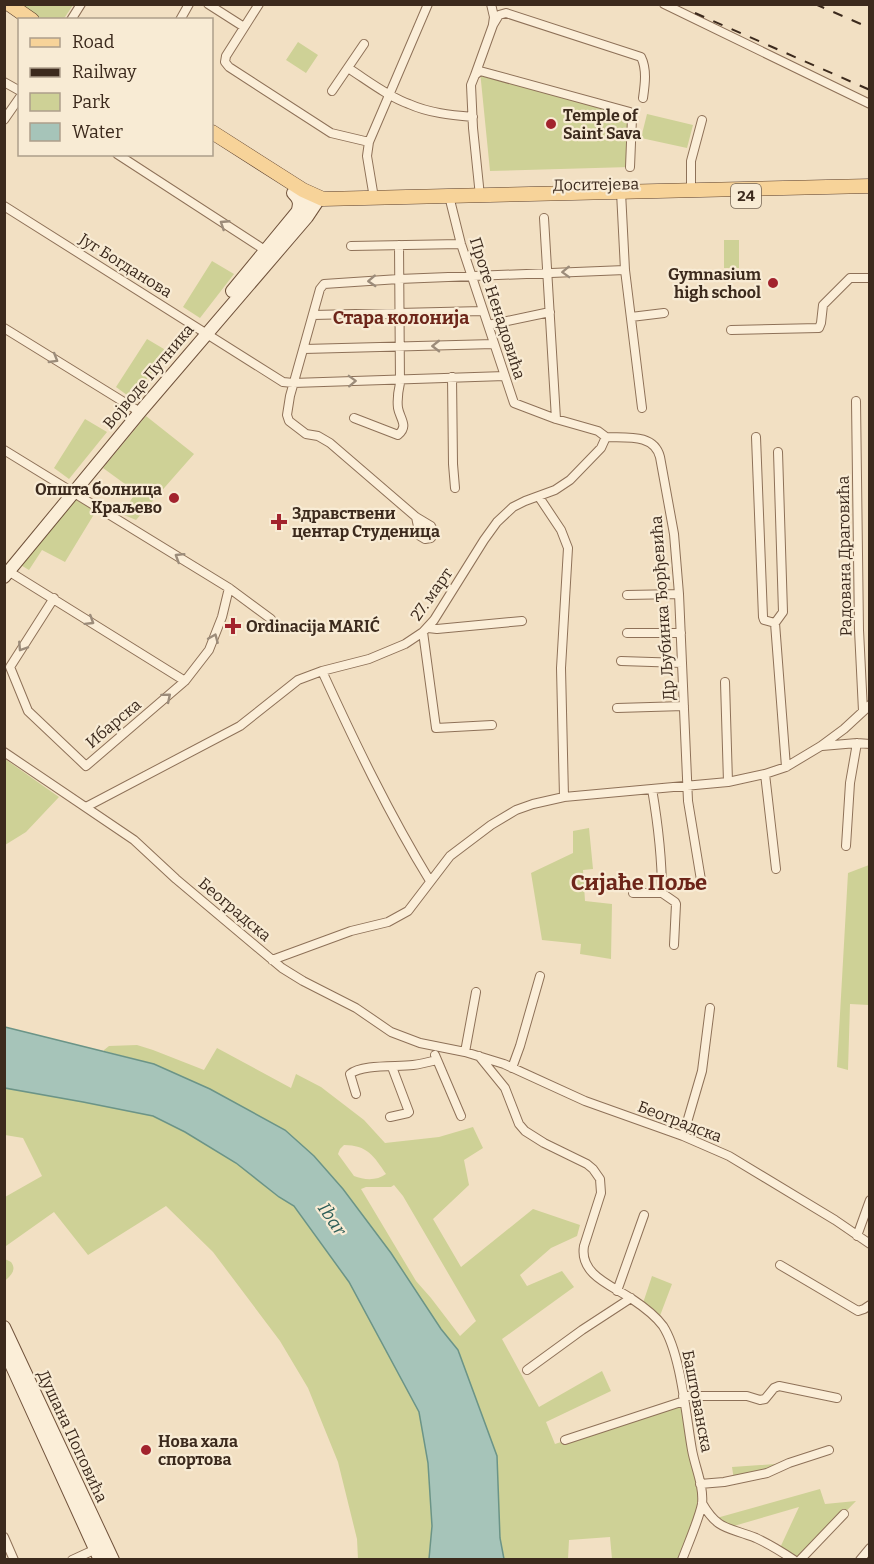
<svg xmlns="http://www.w3.org/2000/svg" width="874" height="1564" font-family="Bitter,serif">
  <style>
    .green { fill: #ced196; fill-rule: evenodd }
    .water { fill: #a6c4b9; stroke: #6b9487; stroke-width: 1.5 }
    .lines { fill: none; stroke-linecap: round; stroke-linejoin: round }
    .minor-casing { stroke: #8e7158; stroke-width: 10 }
    .secondary-casing { stroke: #70523b; stroke-width: 14 }
    .primary-casing { stroke: #5b3f2d; stroke-width: 15 }
    .minor { stroke: #fbeed8; stroke-width: 8 }
    .secondary { stroke: #fbeed8; stroke-width: 12 }
    .primary { stroke: #f7d399; stroke-width: 14 }
    .rail { stroke: #3c2a1d; stroke-width: 2; stroke-dasharray: 10 10; stroke-linecap: butt }
    .oneway { stroke: #9c8c7a }
    .poi-dot { fill: #a2232d; stroke: #f8ebd4; stroke-width: 2 }
    .labels { text-anchor: middle; stroke-width: 4.5; stroke-linejoin: round; paint-order: stroke }
    .shield { fill: #f8ebd4; stroke: #746454; stroke-width: 1.5 }
    .shield-label { font-size: 15px; font-weight: bold; fill: #3c2a1d }
    .poi-label { font-size: 16px; font-weight: bold; fill: #3c2a1d; stroke: #f8ebd4; text-anchor: start }
    .street-label { font-size: 16px; fill: #3c2a1d; stroke: #f8ebd4 }
    .neighbourhood-label { font-size: 18px; font-weight: bold; fill: #6d2519; stroke: #f8ebd4 }
    .water-label { font-size: 18px; font-style: italic; fill: #2c5d57; stroke: #f8ebd4 }
    .district-label { font-size: 22px; font-weight: bold; fill: #6d2519; stroke: #f8ebd4 }
  </style>
  <rect width="100%" height="100%" fill="#f2e0c3"/>
  <path class="green" d="M18 5H73L63 20 41 19Z
    M298 42 318 55 306 73 286 60Z
    M480 71 630 112V167L490 171Z
    M647 114 693 125 687 148 641 138Z
    M724 240H739V268H724Z
    M212 261 234 274 200 318 183 307Z
    M147 339 169 352 131 398 116 387Z
    M146 416 194 454 136 520 122 514 136 492 103 468Z
    M85 419 107 432 69 479 54 468Z
    M75 499 96 511 65 562 42 550 29 570 19 564Z
    M5 759 59 797 26 832 5 845Z
    M589 828 593 869 583 870 585 901 612 904 611 959 580 954 581 944 542 940 531 873 573 853V831Z
    M869 865V1005L850 1004 848 1070 837 1067 848 873Z
    M137 1045 153 1050 204 1070 217 1048 291 1088 296 1074 321 1087 364 1120 385 1143 439 1137 473 1127 483 1148 464 1160 469 1185 433 1219 461 1267 533 1209 580 1225 577 1236 551 1248 520 1275 527 1286 562 1271 574 1287 502 1339 539 1407 602 1371 611 1391 546 1422 555 1444 684 1401 702 1503 682 1559H612L610 1537 569 1540 568 1559H504L459 1350 441 1329 343 1189 314 1156 285 1130 210 1089 154 1064 104 1051V1050L109 1046ZM344 1145C367 1145 374 1156 386 1174 377 1181 364 1180 354 1176L338 1154 340 1149ZM394 1185 403 1196 476 1321 460 1336 431 1298 416 1281 361 1189 366 1187H391Z
    M5 1088 83 1102 153 1116 185 1132 236 1163 279 1197 294 1206 348 1280 419 1412 428 1463 432 1526 429 1559H358L357 1539 338 1462 308 1388 280 1341 213 1252 166 1206 88 1255 54 1212 6 1246 4 1243 5 1197 42 1176 23 1138 5 1135Z
    M5 1259 11 1262C17 1270 11 1275 5 1281Z
    M652 1276 672 1284 658 1321 642 1306Z
    M789 1463 734 1480 732 1467Z
    M820 1489 825 1504 856 1501 800 1559 779 1550 799 1507 727 1528 713 1519Z"/>
  <path class="water" d="M5 1027 154 1064 210 1089 285 1130 314 1156 343 1189 391 1253 441 1329 458 1350 497 1456 500 1538 504 1559H429L432 1526 428 1463 419 1412 349 1282 294 1206 279 1197 236 1163 185 1132 153 1116 83 1102 5 1088Z"/>
  <g class="lines">
    <g class="minor-casing">
      <path id="minor" d="M208 4 244 27
        M259 4 226 56 225 62 229 67 331 133 369 142
        M491 4 494 17 493 24
        M664 4 870 104
        M71 20 81 4
        M180 20 189 4
        M348 68C367 80 387 96 409 104 429 113 451 115 473 117
        M475 75 493 25 499 15 506 13 641 57C647 69 645 84 643 98
        M4 82 20 91
        M332 91 364 44
        M4 120 20 97
        M117 154 268 252
        M691 191V161L702 120
        M621 192 625 270 642 408
        M449 196 461 244 514 403 556 419 598 431 606 437
        M480 196 473 128 471 85 475 75 480 71 630 112 632 118 630 167
        M374 198 367 156 369 142 428 4
        M4 206 283 382 293 383 505 376
        M544 218 556 419
        M351 246 461 244
        M313 315 483 311
        M631 317 664 313
        M488 325 550 312
        M4 328 140 412
        M731 330 819 328 821 323 823 305 850 278H870
        M304 349 494 344
        M452 377 453 464 455 488
        M856 401 859 630 863 711
        M354 418 398 435C409 426 400 419 398 408 397 400 398 392 400 383L399 245
        M606 437C625 438 654 433 660 457L674 534 679 594 688 801 701 880
        M756 437 763 617 764 620 775 623
        M4 450 229 588 271 619
        M778 452 783 612 775 623 786 767
        M539 497 561 530 568 548 561 668 564 797
        M416 517 420 536 425 539 431 538 434 533 431 526 416 517 330 443 318 436 306 434 289 421 287 415 290 396 320 289 324 284 399 279 625 270
        M5 569 185 681
        M627 595 679 594
        M54 598 10 667 28 711 86 766 185 681 209 650 222 617 229 588
        M428 628 437 629 522 621
        M423 632 436 728 492 725
        M627 633H681
        M621 661 682 663
        M322 671C355 743 389 814 430 881
        M725 682 728 782
        M617 708 684 706
        M822 746 857 743 870 744
        M4 752 134 840 176 879 282 968 303 981 356 1008 391 1032 420 1043 465 1052 504 1064 585 1101 683 1136 729 1156 835 1220 870 1244
        M765 774 776 869
        M652 789C658 824 662 857 662 893L675 902 676 904 674 945
        M86 807 240 726 298 680 322 671 369 659 405 644 423 632 434 620 484 540 497 522 513 507 525 501 555 490 570 480 601 448 606 437
        M846 846 850 783 857 743
        M633 893H662
        M272 960 351 931 388 922 408 911 450 856 491 825 516 810 533 804 564 797 728 782 765 774 786 767 821 746 844 729 870 705
        M465 1052 476 992
        M435 1055 461 1116
        M479 1056 505 1088 519 1124 525 1131 544 1143 587 1164 593 1169 600 1179 601 1193 584 1246C579 1275 613 1286 632 1299 644 1307 655 1315 663 1326 681 1354 686 1416 692 1450 695 1467 704 1486 702 1504 699 1519 688 1544 682 1560
        M512 1068 520 1046 540 976
        M356 1094 350 1074C362 1064 396 1067 413 1065 421 1064 429 1062 437 1060
        M390 1117 408 1113 409 1112 392 1067
        M683 1136 702 1071 710 1008
        M857 1236 870 1200
        M780 1265 858 1311 864 1309 870 1305
        M617 1291 644 1215
        M527 1370 582 1330 631 1298
        M683 1396H747L760 1400 765 1399 774 1388 779 1386 837 1398
        M565 1440 684 1401
        M700 1484 724 1482 767 1473 789 1463 829 1450
        M702 1503C718 1531 729 1527 756 1538 769 1544 782 1552 794 1560
        M4 1537 14 1560
        M72 1560 96 1549
        M800 1560 844 1514
        M860 1560 870 1548"/>
    </g>
    <g class="secondary-casing">
      <path id="secondary" d="M293 193C300 200 300 204 297 213
        M232 291 311 195
        M4 577 140 412 307 217 319 199
        M4 1327 113 1560
        M4 1349 100 1560"/>
    </g>
    <g class="primary-casing">
      <path id="primary" d="M9 4 32 20
        M212 132 303 190 323 199 870 186"/>
    </g>
    <use href="#minor" class="minor"/>
    <use href="#secondary" class="secondary"/>
    <use href="#primary" class="primary"/>
    <path class="rail" d="M815 4 870 28
      M695 13 870 90"/>
  </g>
  <defs><path id="oneway-chevron" d="M-2-3.5L2.5 0L-2 3.5" fill="none" stroke-width="1.6" stroke-linecap="round" stroke-linejoin="round" transform="scale(1.5)"/></defs>
  <g class="oneway">
    <use href="#oneway-chevron" transform="translate(224 224) rotate(-147)"/>
    <use href="#oneway-chevron" transform="translate(566 272) rotate(178)"/>
    <use href="#oneway-chevron" transform="translate(372 281) rotate(177)"/>
    <use href="#oneway-chevron" transform="translate(436 346) rotate(179)"/>
    <use href="#oneway-chevron" transform="translate(54 359) rotate(31)"/>
    <use href="#oneway-chevron" transform="translate(352 381) rotate(-2)"/>
    <use href="#oneway-chevron" transform="translate(179 557) rotate(-148)"/>
    <use href="#oneway-chevron" transform="translate(90 621) rotate(32)"/>
    <use href="#oneway-chevron" transform="translate(214 638) rotate(-67)"/>
    <use href="#oneway-chevron" transform="translate(22 647) rotate(123)"/>
    <use href="#oneway-chevron" transform="translate(167 697) rotate(-40)"/>
  </g>
  <g class="poi-dot">
    <circle cx="551" cy="124" r="6"/>
    <circle cx="773" cy="283" r="6"/>
    <circle cx="174" cy="498" r="6"/>
    <path d="M276 513h6v6h6v6h-6v6h-6v-6h-6v-6h6z"/>
    <path d="M230 617h6v6h6v6h-6v6h-6v-6h-6v-6h6z"/>
    <circle cx="146" cy="1450" r="6"/>
  </g>
  <g class="labels">
    <rect class="shield" x="731" y="184" width="30" height="24" rx="4.5"/>
    <g class="shield-label">
      <text x="746" y="201">24</text>
    </g>
    <g class="poi-label">
      <text x="563" y="121">Temple of<tspan x="563" dy="18">Saint Sava</tspan></text>
      <text x="761" y="280" text-anchor="end">Gymnasium<tspan x="761" dy="18">high school</tspan></text>
      <text x="162" y="495" text-anchor="end">Општа болница<tspan x="162" dy="18">Краљево</tspan></text>
      <text x="292" y="519">Здравствени<tspan x="292" dy="18">центар Студеница</tspan></text>
      <text x="246" y="632">Ordinacija MARIĆ</text>
      <text x="158" y="1447">Нова хала<tspan x="158" dy="18">спортова</tspan></text>
    </g>
    <g class="street-label">
      <text transform="translate(596 184) rotate(-1)" y="6">Доситејева</text>
      <text transform="translate(126 265) rotate(32)" y="6">Југ Богданова</text>
      <text transform="translate(498 308) rotate(72)" y="6">Проте Ненадовића</text>
      <text transform="translate(148 376) rotate(-50)" y="6">Војводе Путника</text>
      <text transform="translate(844 556) rotate(-91)" y="6">Радована Драговића</text>
      <text transform="translate(431 594) rotate(-55)" y="6">27. март</text>
      <text transform="translate(662 608) rotate(-94)" y="6">Др Љубинка Ђорђевића</text>
      <text transform="translate(113 723) rotate(-40)" y="6">Ибарска</text>
      <text transform="translate(235 909) rotate(40)" y="6">Београдска</text>
      <text transform="translate(680 1121) rotate(21)" y="6">Београдска</text>
      <text transform="translate(698 1401) rotate(79)" y="6">Баштованска</text>
      <text transform="translate(73 1436) rotate(65)" y="6">Душана Поповића</text>
    </g>
    <g class="neighbourhood-label">
      <text x="401" y="324">Стара колонија</text>
    </g>
    <g class="water-label">
      <text transform="translate(332 1219) rotate(56)" y="6">Ibar</text>
    </g>
    <g class="district-label">
      <text x="639" y="890">Сијаће Поље</text>
    </g>
  </g>
  <rect width="874" height="1564" fill="none" stroke="#3c2a1d" stroke-width="12"/>
  <rect x="18" y="18" width="195" height="138" fill="#f8ebd4" stroke="#ad9e8b" stroke-width="1.5"/>
  <rect x="30" y="38" width="30" height="9" fill="#f7d399" stroke="#ad9e8b" stroke-width="1.5"/>
  <text x="72" y="48" font-size="18" fill="#3c2a1d">Road</text>
  <rect x="30" y="68" width="30" height="9" fill="#3c2a1d" stroke="#ad9e8b" stroke-width="1.5"/>
  <text x="72" y="78" font-size="18" fill="#3c2a1d">Railway</text>
  <rect x="30" y="93" width="30" height="18" fill="#ced196" stroke="#ad9e8b" stroke-width="1.5"/>
  <text x="72" y="108" font-size="18" fill="#3c2a1d">Park</text>
  <rect x="30" y="123" width="30" height="18" fill="#a6c4b9" stroke="#ad9e8b" stroke-width="1.5"/>
  <text x="72" y="138" font-size="18" fill="#3c2a1d">Water</text>
</svg>
